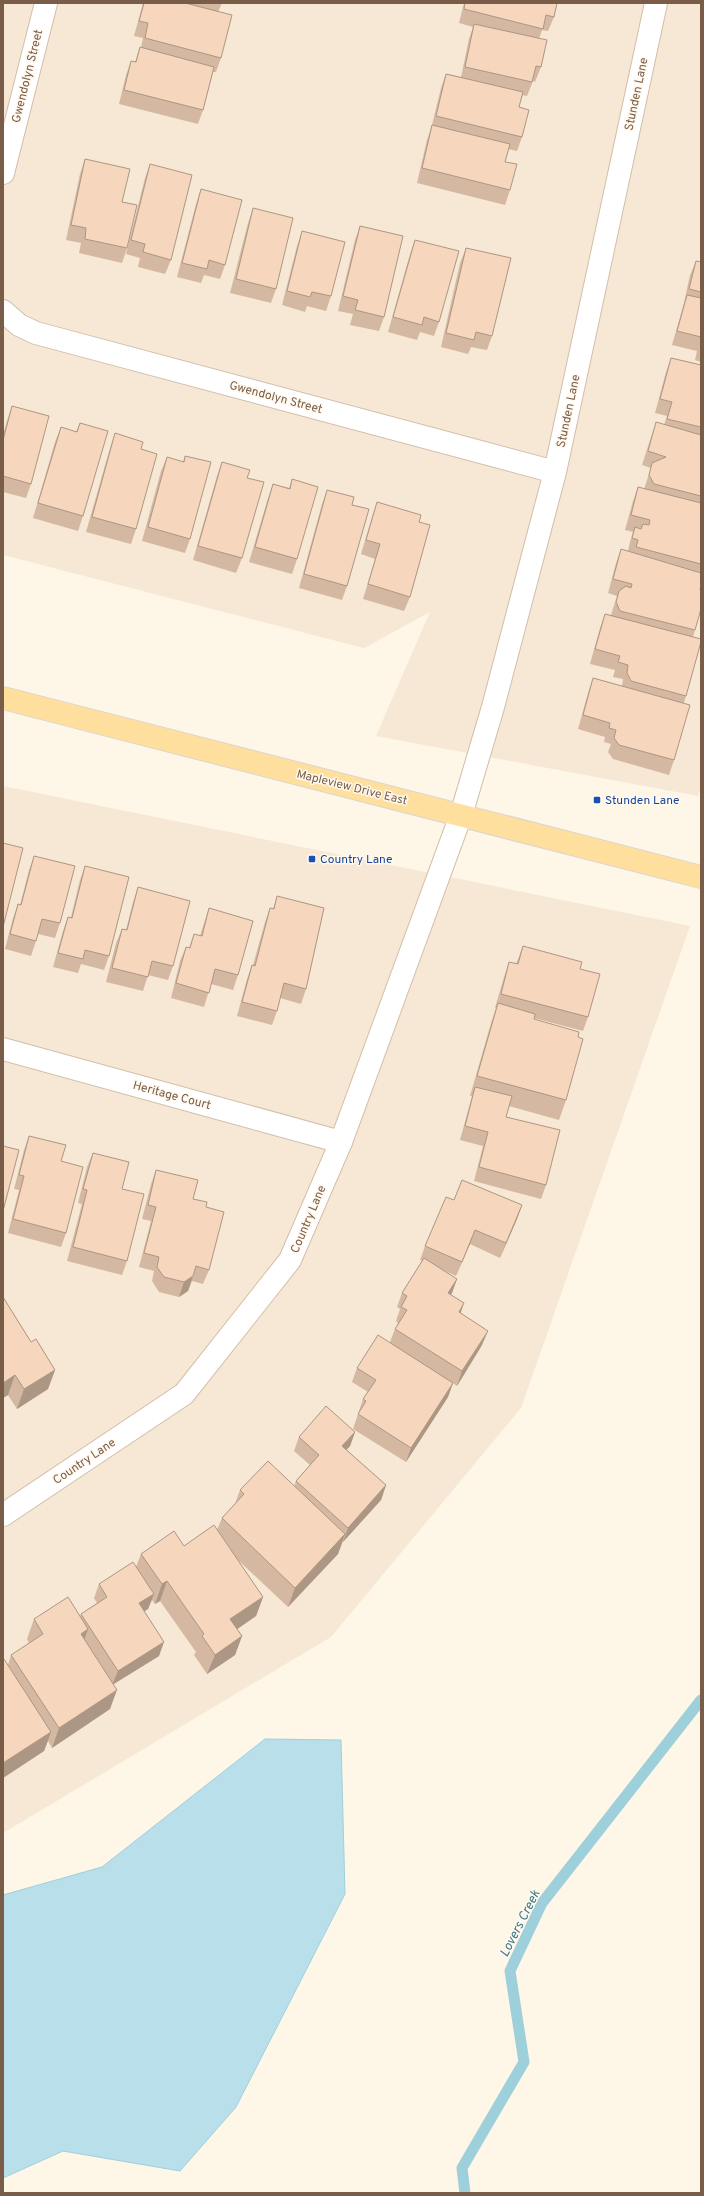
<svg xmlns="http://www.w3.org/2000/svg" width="704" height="2196" font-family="Overpass,sans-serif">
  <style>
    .residential { fill: #f6e8d4 }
    .water { fill: #b9e0ea; stroke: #9ed0dc }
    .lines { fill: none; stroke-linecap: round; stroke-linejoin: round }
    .stream { stroke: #9ed0dc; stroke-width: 11 }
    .street-casing { stroke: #d1beab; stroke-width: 24 }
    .secondary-casing { stroke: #d4bfa8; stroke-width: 24 }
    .primary-casing { stroke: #dcd5d0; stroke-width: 24 }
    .street { stroke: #fff; stroke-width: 22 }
    .secondary { stroke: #fff; stroke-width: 22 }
    .primary { stroke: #ffdf9d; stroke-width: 22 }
    .wall { fill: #d4b8a2 }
    .shaded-wall { fill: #ac9684 }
    .building { fill: #f6d6bc; stroke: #ac9684 }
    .transit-dot { fill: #1a4fb4; stroke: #fff9ef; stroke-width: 1.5 }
    .labels { text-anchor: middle; stroke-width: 3; stroke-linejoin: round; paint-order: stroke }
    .street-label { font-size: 12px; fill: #7a5d49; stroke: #fff9ef }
    .transit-label { font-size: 12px; fill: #164399; stroke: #fff9ef; text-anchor: start }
    .water-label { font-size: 13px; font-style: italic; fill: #3d7787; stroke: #fff9ef }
  </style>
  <rect width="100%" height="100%" fill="#fef6e7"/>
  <path class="residential" d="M3 3H701V786L698 796 376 736 430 612 364 648 3 555Z
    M3 786 690 926 521 1408 331 1637 3 1833Z"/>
  <path class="water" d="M265 1739 341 1740 345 1894 236 2107 180 2171 63 2151 3 2178V1895L102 1867Z"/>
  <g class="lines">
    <path class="stream" d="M465 2193 462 2168 524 2062 510 1971 542 1903 701 1700"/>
    <g class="street-casing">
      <path id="street" d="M3 173 46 3
        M3 311 19 325 36 333 555 472
        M461 815 493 707 555 472 656 3
        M3 1049 341 1142"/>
    </g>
    <g class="secondary-casing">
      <path id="secondary" d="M3 1515 184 1394 290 1260 341 1142 461 815"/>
    </g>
    <g class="primary-casing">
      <path id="primary" d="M3 698 701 877"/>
    </g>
    <use href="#street" class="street"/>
    <use href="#secondary" class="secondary"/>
    <use href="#primary" class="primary"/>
  </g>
  <path class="wall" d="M143 3H222L218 12 221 58 216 72H213L203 110 198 124 119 104 126 75 131 61 135 62 140 47 141 48 143 38 134 36Z
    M464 3H557L554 17 548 31 542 30 539 39 541 67 535 82 533 81 527 96 522 95 519 107 522 137 517 151 508 149 505 162 510 190 505 205 417 183 427 140 432 125 441 88 446 74 461 77 469 39 473 27 459 23Z
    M85 159 122 202 127 248 122 263 79 253 81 243 66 240 80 174Z
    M150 164 171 260 165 274 138 267 140 258 126 254 145 178Z
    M201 189 225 265 220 279 204 275 201 283 177 277 196 204Z
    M253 208 276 289 271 303 230 293 248 223Z
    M360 226 384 317 379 331 350 325 353 314 338 311 355 240Z
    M302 231 331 296 326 311 307 306 305 312 282 305 297 246Z
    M415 240 439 322 434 336 420 332 417 340 388 332 410 254Z
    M466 248 492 336 487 350 471 347 468 354 441 347 460 263Z
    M696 261 701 262V362L695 360 697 351 672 345 684 303 690 275Z
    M671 358 701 365V585L700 590 695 630 693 637 686 696 684 703 674 760 669 775 613 759 608 752 611 744 604 742 605 737 578 729 588 693 593 678 622 686 623 679 613 677 615 670 590 664 600 628 605 614 611 615 617 596 608 593 616 563 621 549 628 551 630 542 633 532 625 530 633 501 638 487 644 489 651 468 642 465 651 437 656 422 664 425 667 416 655 413 666 372Z
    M12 406 31 484 26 498 3 492V435L7 421Z
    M80 423 83 516 78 531 33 518 55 442 61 427 76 432Z
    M115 433 141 449 136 529 131 544 86 532 110 448Z
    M185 456 190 539 185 553 142 541 161 471 167 457 183 462Z
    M222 462 247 478 242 558 236 573 193 560 217 476Z
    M292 479 297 559 292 574 249 562 268 498 273 484 289 488Z
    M327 490 352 505 347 586 342 600 299 588 322 504Z
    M377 502 419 522 410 597 404 611 363 599 375 559 361 554 372 517Z
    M34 856 60 923 55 938 38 934 36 941 31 956 5 949 13 918 18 904 20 905 29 870Z
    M85 866 109 956 104 970 81 964 78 973 53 967 63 931 68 917H71L80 880Z
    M138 887 173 966 168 980 148 975 143 991 106 982 116 943 122 929 126 930 133 902Z
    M277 896 306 989 301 1004 280 998 277 1011 272 1025 237 1016 247 979 252 965H253L265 922 270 908 273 909Z
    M209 908 238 975 233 990 211 984 204 1007 171 998 180 961 186 947 189 948 194 934 200 936 204 923Z
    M523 946 580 969 588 1017 583 1031 534 1018V1019L566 1100 559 1120 509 1106 506 1117 546 1185 541 1199 474 1181 483 1146 460 1140 472 1096H470L491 1023 496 1008H495L504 977 509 962 516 964Z
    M29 1136 61 1161 66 1233 61 1247 8 1233 19 1190 14 1189 24 1150Z
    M93 1153 122 1189 127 1261 122 1275 67 1261 82 1204 78 1203 87 1167Z
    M156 1170 193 1199 206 1207 209 1270 203 1284 192 1281 188 1291 179 1297 159 1292 152 1281 154 1271 139 1267 151 1221 142 1219 151 1184Z
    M454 1200 522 1205 517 1219 500 1258 470 1244 456 1276 443 1270 457 1279 451 1295 461 1313 482 1345 457 1386 453 1383 448 1397 406 1462 353 1429 363 1399 368 1392 352 1382 357 1368 390 1342 395 1329 398 1323 396 1321 400 1309 397 1307 402 1293 422 1261 420 1260 425 1246Z
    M3 1297 31 1342 55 1370 48 1389 17 1409 8 1395 3 1398Z
    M355 1432 350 1446 346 1450 386 1485 381 1500 343 1542V1541L338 1554 288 1607 238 1560 263 1597 256 1616 237 1629 242 1636 235 1655 207 1674 194 1655 196 1652 160 1601 155 1604 152 1600 148 1609 144 1611 159 1656 114 1684 110 1709 52 1748 48 1741 44 1751 3 1778V1660L8 1665 11 1655 29 1643 27 1639 34 1619 80 1616 81 1614 97 1603 94 1598 99 1584 136 1567 141 1554 184 1546 217 1530 222 1518 235 1504 240 1490 294 1486 296 1481 310 1465 294 1451 299 1437Z"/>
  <path class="shaded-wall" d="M522 1205 517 1219 500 1258 506 1243Z
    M475 1230 470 1244 456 1276 462 1262Z
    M193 1276 188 1291 179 1297 184 1282Z
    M457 1279 452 1293 443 1307 448 1293Z
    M464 1303 459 1318V1312Z
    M488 1331 482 1345 457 1386 462 1371Z
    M55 1370 48 1389 17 1409 24 1389Z
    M15 1375 8 1395 3 1398V1383Z
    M453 1383 448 1397 406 1462 411 1448Z
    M355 1432 350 1446 337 1460 342 1446Z
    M386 1485 381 1500 343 1542 348 1528Z
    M345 1534 338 1554 288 1607 295 1588Z
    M167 1581 160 1601 155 1604 162 1584Z
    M154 1594 148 1609 134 1618 139 1603Z
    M263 1597 256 1616 223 1639 230 1619Z
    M88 1629 81 1649V1634Z
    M242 1636 235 1655 207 1674 215 1655Z
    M164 1642 159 1656 112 1685 118 1671Z
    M117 1690 110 1709 52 1748 59 1728Z
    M51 1732 44 1751 3 1778V1763Z"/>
  <path class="building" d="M144 3H185L232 15 221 58 145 38 148 23 139 21Z
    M465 3H557L554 17 546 15 543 29 464 9Z
    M474 24 547 40 541 67 536 66 532 82 465 67Z
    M140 47 214 67 203 110 124 90 131 61 136 62Z
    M446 74 523 92 519 107 529 110 522 137 436 116Z
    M432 125 510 144 505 162 517 164 510 190 422 168Z
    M85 159 130 169 122 202 137 205 127 248 85 239 86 228 71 225Z
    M150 164 192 175 171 260 143 252 145 244 131 240Z
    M201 189 242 200 225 265 209 260 207 269 182 263Z
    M253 208 293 218 276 289 236 279Z
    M360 226 403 236 384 317 355 310 358 300 343 296Z
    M302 231 345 242 331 296 312 292 310 297 287 291Z
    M415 240 459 251 439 322 424 317 422 325 393 317Z
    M466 248 511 258 492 336 476 332 474 340 446 333Z
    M696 261 701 262V292L689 289Z
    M687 295 701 298V337L677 331Z
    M671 358 701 365V427L667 419 672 402 660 399Z
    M12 406 49 416 31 484 3 476V440Z
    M656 422 701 435V496L654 484 649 475 652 463 666 457 648 451Z
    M80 423 108 431 83 516 38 503 61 427 77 432Z
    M115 433 143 442 141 449 157 454 136 529 92 517Z
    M185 456 211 462 190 539 148 527 167 457 184 462Z
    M222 462 250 470 247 478 264 482 242 558 198 546Z
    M292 479 318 487 297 559 255 547 273 484 290 489Z
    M638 487 701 503V564L636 547 638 540 632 538 635 527 641 529 643 524 649 525 650 520 631 515Z
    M327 490 354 497 352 505 369 509 347 586 304 574Z
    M377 502 421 515 419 522 430 525 410 597 368 584 380 544 366 540Z
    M621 549 701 573V585L700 590H701V609L695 630 620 611 616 602 619 591 626 586 631 588 632 584 613 579Z
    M605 614 701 639V642L686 696 631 681 627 673 628 665 618 662 620 656 595 649Z
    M593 678 690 705 674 760 619 745 614 738 616 730 609 728 610 723 583 715Z
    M3 843 23 848 3 927Z
    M34 856 75 866 60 923 42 919 36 941 10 934 18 904 21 905Z
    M85 866 129 877 109 956 85 950 83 959 58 953 68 917 72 918Z
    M138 887 190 901 173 966 152 961 148 977 112 968 122 929 127 930Z
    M277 896 324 908 306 989 284 983 277 1011 242 1002 252 965 255 966 270 908 274 909Z
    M209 908 253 921 238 975 215 969 209 993 176 983 186 947 190 948 194 934 202 936Z
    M523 946 582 962 580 969 600 974 588 1017 501 994 509 962 518 964Z
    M498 1003 535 1014 534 1019 579 1032 578 1037 583 1039 566 1100 477 1076Z
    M475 1087 512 1096 506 1117 560 1130 546 1185 479 1167 488 1132 465 1126Z
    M29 1136 66 1145 61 1161 83 1167 66 1233 13 1219 24 1176 19 1175Z
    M3 1146 19 1150 3 1211Z
    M93 1153 129 1162 122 1189 144 1194 127 1261 73 1247 87 1190 83 1189Z
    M156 1170 198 1180 193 1199 207 1202 206 1207 224 1212 209 1270 196 1266 193 1276 184 1282 164 1277 157 1267 159 1257 144 1253 156 1207 148 1205Z
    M462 1180 522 1205 506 1243 475 1230 462 1262 425 1246 446 1197 454 1200Z
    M424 1258 457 1279 448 1293 464 1303 459 1312 488 1331 462 1371 395 1329 407 1310 401 1307 407 1296 402 1293Z
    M3 1297 31 1342 36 1339 55 1370 24 1389 15 1375 3 1383Z
    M378 1335 453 1383 411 1448 358 1414 366 1401 363 1399 376 1380 357 1368Z
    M326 1406 355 1432 342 1446 386 1485 348 1528 296 1481 319 1455 299 1437Z
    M268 1461 345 1534 295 1588 222 1518 244 1494 240 1490Z
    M214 1525 263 1597 230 1619 242 1636 215 1655 202 1636 204 1634 167 1581 162 1584 141 1554 174 1531 184 1546Z
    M133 1562 154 1594 139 1603 164 1642 118 1671 81 1614 107 1597 99 1584Z
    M68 1597 88 1629 81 1634 117 1690 59 1728 11 1655 43 1634 34 1619Z
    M4 1659 51 1732 3 1763V1660Z"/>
  <g class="transit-dot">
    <rect x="593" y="796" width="8" height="8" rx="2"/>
    <rect x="308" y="855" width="8" height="8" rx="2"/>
  </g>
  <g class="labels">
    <g class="street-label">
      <text transform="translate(27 76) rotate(-76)" y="4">Gwendolyn Street</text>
      <text transform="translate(636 94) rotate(-78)" y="4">Stunden Lane</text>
      <text transform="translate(276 397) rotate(15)" y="4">Gwendolyn Street</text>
      <text transform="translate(568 411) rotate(-78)" y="4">Stunden Lane</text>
      <text transform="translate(352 787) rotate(14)" y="4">Mapleview Drive East</text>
      <text transform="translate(172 1095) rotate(15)" y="4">Heritage Court</text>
      <text transform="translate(308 1219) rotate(-67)" y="4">Country Lane</text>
      <text transform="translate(84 1461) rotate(-34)" y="4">Country Lane</text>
    </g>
    <g class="transit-label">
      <text x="605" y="804">Stunden Lane</text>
      <text x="320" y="863">Country Lane</text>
    </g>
    <g class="water-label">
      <text transform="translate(519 1923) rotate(-63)" y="5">Lovers Creek</text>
    </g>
  </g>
  <rect width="704" height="2196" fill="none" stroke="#7a5d49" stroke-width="8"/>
</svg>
